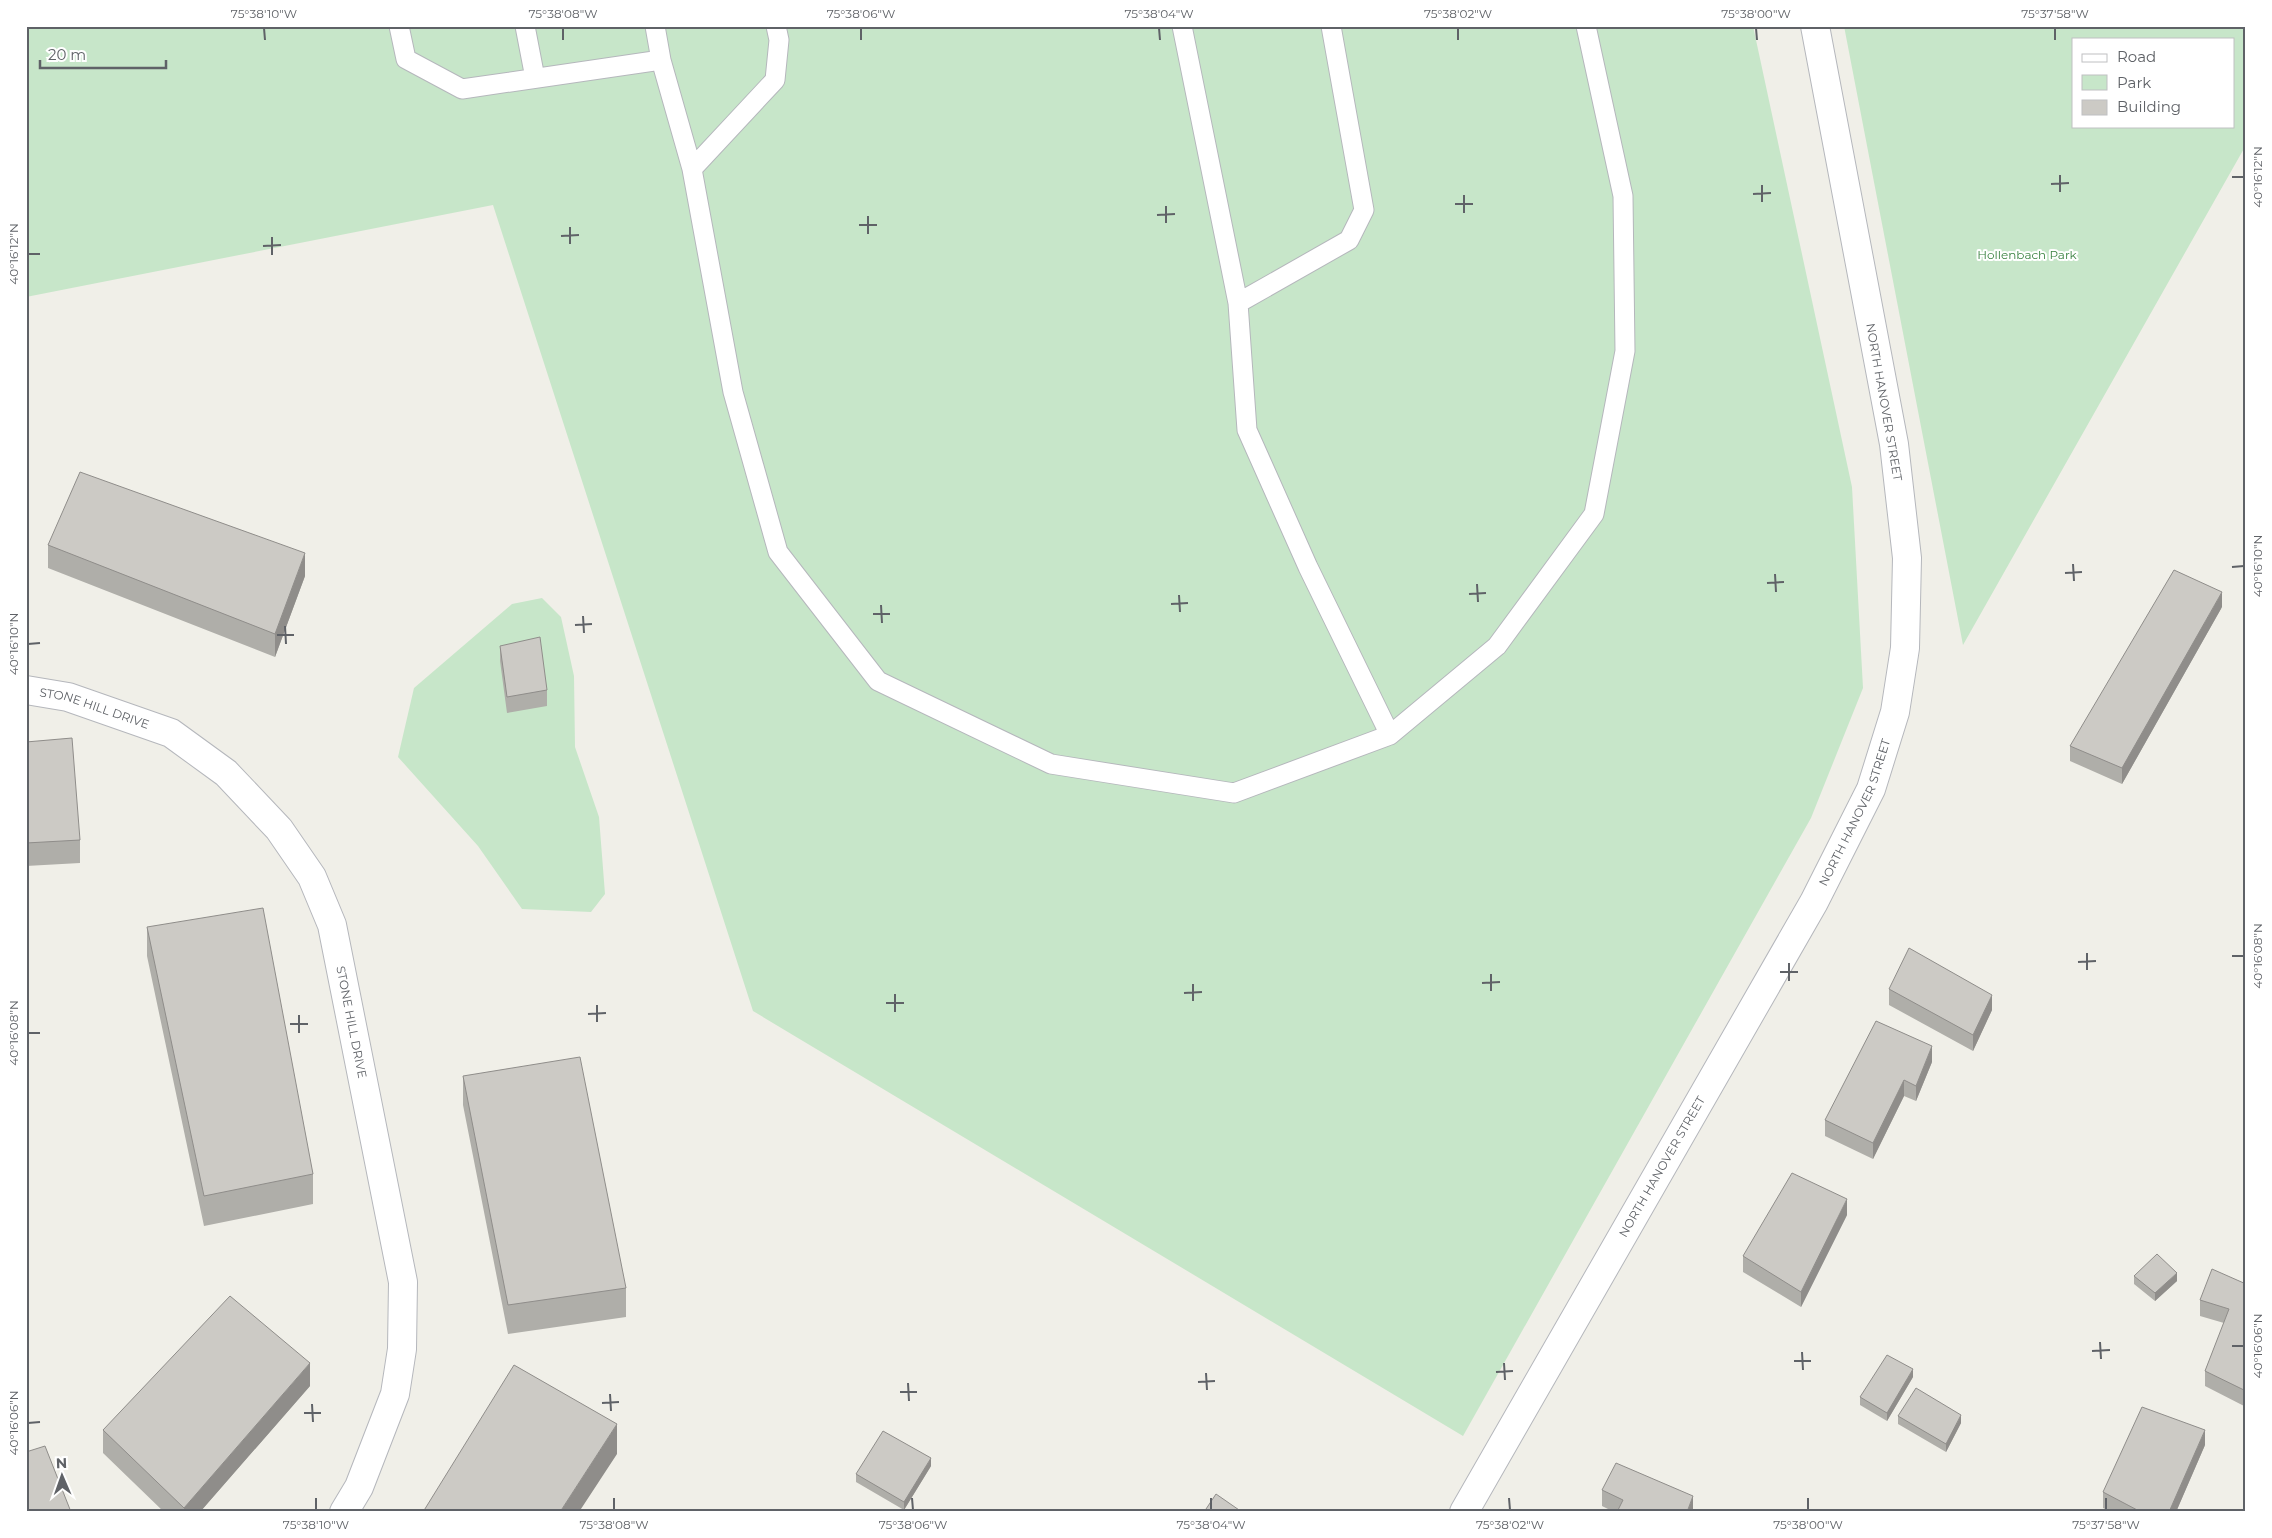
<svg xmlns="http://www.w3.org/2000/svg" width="2272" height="1538" viewBox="0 0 2272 1538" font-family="Montserrat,sans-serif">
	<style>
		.green { fill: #c7e6c9; fill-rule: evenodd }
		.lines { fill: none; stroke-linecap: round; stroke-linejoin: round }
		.service-casing { stroke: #b5b7bc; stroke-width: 21 }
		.minor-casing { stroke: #b5b7bc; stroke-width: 30 }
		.tertiary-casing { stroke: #b5b7bc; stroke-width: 30 }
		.service { stroke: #fff; stroke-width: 19 }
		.minor { stroke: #fff; stroke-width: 28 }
		.tertiary { stroke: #fff; stroke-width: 28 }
		.wall { fill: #afaea9 }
		.shaded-wall { fill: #8f8d8a }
		.building { fill: #cccac5; stroke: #8f8d8a }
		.ticks { fill: none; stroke: #5f6267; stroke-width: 2 }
		.labels { text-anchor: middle; stroke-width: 4; stroke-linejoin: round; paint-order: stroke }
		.park-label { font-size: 12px; fill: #3b8342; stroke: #fff }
		.street-label { font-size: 12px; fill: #5f6267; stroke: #fff }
		.neatline { fill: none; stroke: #5f6267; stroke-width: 2 }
		.ticks-label { font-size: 12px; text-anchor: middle; fill: #5f6267 }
	</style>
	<rect width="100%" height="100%" fill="#f0efe8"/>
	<path class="green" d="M 26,26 L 1753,26 L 1852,487 L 1863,688 L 1811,818 L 1463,1436 L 753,1011 L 493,205 L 26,297 Z
		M 1844,26 L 2246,26 L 2246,145 L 1963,645 ZM 2073,39 L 2233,39 L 2233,126 L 2073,126 Z
		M 542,598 L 561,617 L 574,676 L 575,747 L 599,817 L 605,894 L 591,912 L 522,909 L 478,846 L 398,757 L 414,688 L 512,604 Z"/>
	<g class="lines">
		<defs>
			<path id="service" d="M 399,26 L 406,59 L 462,89 L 661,60 L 692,169 L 733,392 L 778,552 L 878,681 L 1051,764 L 1234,793 L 1390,735 L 1497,646 L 1594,514 L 1625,351 L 1623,196 L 1586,26
				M 525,26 L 535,78
				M 655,26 L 661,60
				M 1182,26 L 1238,303 L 1247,430 L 1308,567 L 1390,735
				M 692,169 L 775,80 L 779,40 L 776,26
				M 1238,303 L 1349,240 L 1364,210 L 1331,26"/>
			<g id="minor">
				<path id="s1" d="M 26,690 L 68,697 L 171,733 L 226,773 L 279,829 L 312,877 L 332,925 L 403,1282 L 402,1349 L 395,1394 L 359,1487 L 344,1512"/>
			</g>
			<g id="tertiary">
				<path id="s2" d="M 1464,1512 L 1814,902 L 1871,789 L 1895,712 L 1905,648 L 1907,558 L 1894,444 L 1815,26"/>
			</g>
		</defs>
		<use href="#service" class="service-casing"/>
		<use href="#minor" class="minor-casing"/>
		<use href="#tertiary" class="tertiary-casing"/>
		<use href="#service" class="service"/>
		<use href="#minor" class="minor"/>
		<use href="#tertiary" class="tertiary"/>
	</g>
	<path class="wall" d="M 48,545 L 305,576 L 275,657 L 48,568 Z
		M 2222,607 L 2122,784 L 2070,761 L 2070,746 Z
		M 500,646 L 547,690 L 547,706 L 507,713 L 500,661 Z
		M 26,742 L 80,840 L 80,863 L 26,866 Z
		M 147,927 L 313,1174 L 313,1204 L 204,1226 L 147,956 Z
		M 1889,989 L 1992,1010 L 1973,1051 L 1889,1005 Z
		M 1932,1062 L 1916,1101 L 1904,1096 L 1873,1159 L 1825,1136 L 1825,1120 Z
		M 463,1076 L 626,1288 L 626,1317 L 508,1334 L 463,1105 Z
		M 1847,1215 L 1801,1307 L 1743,1272 L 1743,1256 Z
		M 2134,1276 L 2177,1281 L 2155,1301 L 2134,1284 Z
		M 2246,1284 L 2246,1407 L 2205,1386 L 2205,1371 L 2224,1323 L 2200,1316 L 2200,1300 Z
		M 1913,1377 L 1887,1421 L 1860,1405 L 1860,1397 Z
		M 310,1386 L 200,1512 L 164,1512 L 103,1453 L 103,1430 Z
		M 1898,1416 L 1961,1423 L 1946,1452 L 1898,1424 Z
		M 2205,1445 L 2176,1512 L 2111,1512 L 2103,1508 L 2103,1492 Z
		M 931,1466 L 904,1510 L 856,1482 L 856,1474 Z
		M 1602,1490 L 1693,1512 L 1614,1512 L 1602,1506 Z"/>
	<path class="shaded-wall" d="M 305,553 L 305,576 L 275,657 L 275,634 Z
		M 2222,592 L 2222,607 L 2122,784 L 2122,768 Z
		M 1992,995 L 1992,1010 L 1973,1051 L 1973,1035 Z
		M 1932,1046 L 1932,1062 L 1916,1101 L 1916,1086 Z
		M 1904,1080 L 1904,1096 L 1873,1159 L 1873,1143 Z
		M 1847,1199 L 1847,1215 L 1801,1307 L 1801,1292 Z
		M 2177,1273 L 2177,1281 L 2155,1301 L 2155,1293 Z
		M 310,1363 L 310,1386 L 200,1512 L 184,1512 L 184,1508 Z
		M 1913,1369 L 1913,1377 L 1887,1421 L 1887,1413 Z
		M 1961,1415 L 1961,1423 L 1946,1452 L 1946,1444 Z
		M 617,1424 L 617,1454 L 579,1512 L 560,1512 Z
		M 2205,1430 L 2205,1445 L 2176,1512 L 2169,1512 Z
		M 931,1458 L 931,1466 L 904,1510 L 904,1502 Z
		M 1693,1496 L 1693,1512 L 1687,1512 Z"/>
	<path class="building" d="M 80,472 L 305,553 L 275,634 L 48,545 Z
		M 2174,570 L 2222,592 L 2122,768 L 2070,746 Z
		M 540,637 L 547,690 L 507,697 L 500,646 Z
		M 72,738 L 80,840 L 26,843 L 26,742 Z
		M 263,908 L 313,1174 L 204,1196 L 147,927 Z
		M 1909,948 L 1992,995 L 1973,1035 L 1889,989 Z
		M 1876,1021 L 1932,1046 L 1916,1086 L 1904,1080 L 1873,1143 L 1825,1120 Z
		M 580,1057 L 626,1288 L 508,1305 L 463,1076 Z
		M 1792,1173 L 1847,1199 L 1801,1292 L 1743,1256 Z
		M 2157,1254 L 2177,1273 L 2155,1293 L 2134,1276 Z
		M 2212,1269 L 2246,1284 L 2246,1391 L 2205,1371 L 2229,1309 L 2200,1300 Z
		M 230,1296 L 310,1363 L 184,1508 L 103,1430 Z
		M 1887,1355 L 1913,1369 L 1887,1413 L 1860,1397 Z
		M 514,1365 L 617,1424 L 560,1512 L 423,1512 Z
		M 1916,1388 L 1961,1415 L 1946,1444 L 1898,1416 Z
		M 2142,1407 L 2205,1430 L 2169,1512 L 2141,1512 L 2103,1492 Z
		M 883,1431 L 931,1458 L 904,1502 L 856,1474 Z
		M 45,1446 L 71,1512 L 26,1512 L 26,1452 Z
		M 1616,1463 L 1693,1496 L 1687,1512 L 1617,1512 L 1623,1500 L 1602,1490 Z
		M 1216,1494 L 1242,1512 L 1204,1512 Z"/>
	<path class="ticks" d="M 264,28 L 265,40M 563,28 L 563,40M 861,28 L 861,40M 1159,28 L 1160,40M 1458,28 L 1458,40M 1756,28 L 1757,40M 2055,28 L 2055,40M 2060,175 L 2060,192M 2232,177 L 2244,177M 2051,184 L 2069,183M 1762,185 L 1762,202M 1753,194 L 1771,193M 1464,195 L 1464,213M 1455,204 L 1473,204M 1166,206 L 1166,223M 1157,215 L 1175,214M 868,216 L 868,234M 859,225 L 877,225M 570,227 L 570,244M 561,236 L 579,235M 272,237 L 272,255M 263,246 L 281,245M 28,254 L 40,254M 2073,564 L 2074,581M 2232,567 L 2244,566M 2065,573 L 2082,572M 1775,574 L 1776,592M 1767,583 L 1784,582M 1477,584 L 1478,602M 1469,594 L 1486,593M 1179,595 L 1180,612M 1171,604 L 1188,603M 881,605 L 882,623M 873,614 L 890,614M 583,616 L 584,633M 575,625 L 592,624M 285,626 L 286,644M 277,635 L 294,635M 28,644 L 40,643M 2087,953 L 2087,970M 2232,956 L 2244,956M 2078,962 L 2096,961M 1789,963 L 1789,981M 1780,972 L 1798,972M 1491,974 L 1491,991M 1482,983 L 1500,982M 1193,984 L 1193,1001M 1184,993 L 1202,992M 895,994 L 895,1012M 886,1003 L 904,1003M 597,1005 L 597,1022M 588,1014 L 606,1013M 299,1015 L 299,1033M 290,1024 L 308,1024M 28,1033 L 40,1033M 2100,1342 L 2101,1359M 2232,1346 L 2244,1346M 2092,1351 L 2110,1350M 1802,1352 L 1803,1370M 1794,1361 L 1811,1361M 1504,1363 L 1505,1380M 1496,1372 L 1513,1371M 1206,1373 L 1207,1390M 1198,1382 L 1215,1381M 908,1383 L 909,1401M 900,1392 L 917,1392M 610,1394 L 611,1411M 602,1403 L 619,1402M 312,1404 L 313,1422M 304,1413 L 321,1413M 28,1423 L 40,1422M 316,1498 L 316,1510M 614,1498 L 614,1510M 912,1498 L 913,1510M 1211,1498 L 1211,1510M 1509,1498 L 1510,1510M 1808,1498 L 1808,1510M 2106,1498 L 2106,1510"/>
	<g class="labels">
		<g class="park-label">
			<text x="2027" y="259">Hollenbach Park</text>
		</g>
		<g class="street-label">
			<text transform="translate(1884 402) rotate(80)" y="4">NORTH HANOVER STREET</text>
			<text dy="4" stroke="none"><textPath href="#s1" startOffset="71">STONE HILL DRIVE</textPath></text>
			<text dy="4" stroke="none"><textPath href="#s2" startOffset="802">NORTH HANOVER STREET</textPath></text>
			<text dy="4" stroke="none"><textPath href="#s1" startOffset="506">STONE HILL DRIVE</textPath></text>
			<text dy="4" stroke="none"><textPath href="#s2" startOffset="398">NORTH HANOVER STREET</textPath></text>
		</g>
	</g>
	<rect width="2272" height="1538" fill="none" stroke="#ffffff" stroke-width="55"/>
	<rect x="2072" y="38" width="162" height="90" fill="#ffffff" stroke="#bfc0c2"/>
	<rect x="2082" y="54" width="25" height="8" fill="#ffffff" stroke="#bfc0c2"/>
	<text x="2117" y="62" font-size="15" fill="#5f6267">Road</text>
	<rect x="2082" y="75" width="25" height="15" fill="#c7e6c9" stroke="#bfc0c2"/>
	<text x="2117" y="88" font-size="15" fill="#5f6267">Park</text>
	<rect x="2082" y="100" width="25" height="15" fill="#cccac5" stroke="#bfc0c2"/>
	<text x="2117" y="112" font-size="15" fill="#5f6267">Building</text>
	<g transform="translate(62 1476) rotate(358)" stroke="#ffffff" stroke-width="4" paint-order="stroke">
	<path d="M0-4L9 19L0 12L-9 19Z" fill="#5f6267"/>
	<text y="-8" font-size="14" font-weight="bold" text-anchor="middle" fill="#5f6267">N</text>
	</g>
	<path d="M40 60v8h126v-8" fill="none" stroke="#5f6267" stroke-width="2.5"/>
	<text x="48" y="60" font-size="15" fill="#5f6267" stroke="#ffffff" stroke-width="4" paint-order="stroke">20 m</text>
	<rect x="28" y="28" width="2216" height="1482" class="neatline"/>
	<g class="ticks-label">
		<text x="264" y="18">75°38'10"W</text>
		<text x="563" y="18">75°38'08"W</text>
		<text x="861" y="18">75°38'06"W</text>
		<text x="1159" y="18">75°38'04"W</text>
		<text x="1458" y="18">75°38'02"W</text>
		<text x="1756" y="18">75°38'00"W</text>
		<text x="2055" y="18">75°37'58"W</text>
		<text transform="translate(2258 177) rotate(-90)" y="4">40°16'12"N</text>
		<text transform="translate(14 254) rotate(-90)" y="4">40°16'12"N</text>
		<text transform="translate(2258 566) rotate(-90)" y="4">40°16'10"N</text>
		<text transform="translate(14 644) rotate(-90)" y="4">40°16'10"N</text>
		<text transform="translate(2258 956) rotate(-90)" y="4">40°16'08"N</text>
		<text transform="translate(14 1033) rotate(-90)" y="4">40°16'08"N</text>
		<text transform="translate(2258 1346) rotate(-90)" y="4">40°16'06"N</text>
		<text transform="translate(14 1423) rotate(-90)" y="4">40°16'06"N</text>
		<text x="316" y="1529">75°38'10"W</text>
		<text x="614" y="1529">75°38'08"W</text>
		<text x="913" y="1529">75°38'06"W</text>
		<text x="1211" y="1529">75°38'04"W</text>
		<text x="1510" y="1529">75°38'02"W</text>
		<text x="1808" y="1529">75°38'00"W</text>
		<text x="2106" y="1529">75°37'58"W</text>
	</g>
</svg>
